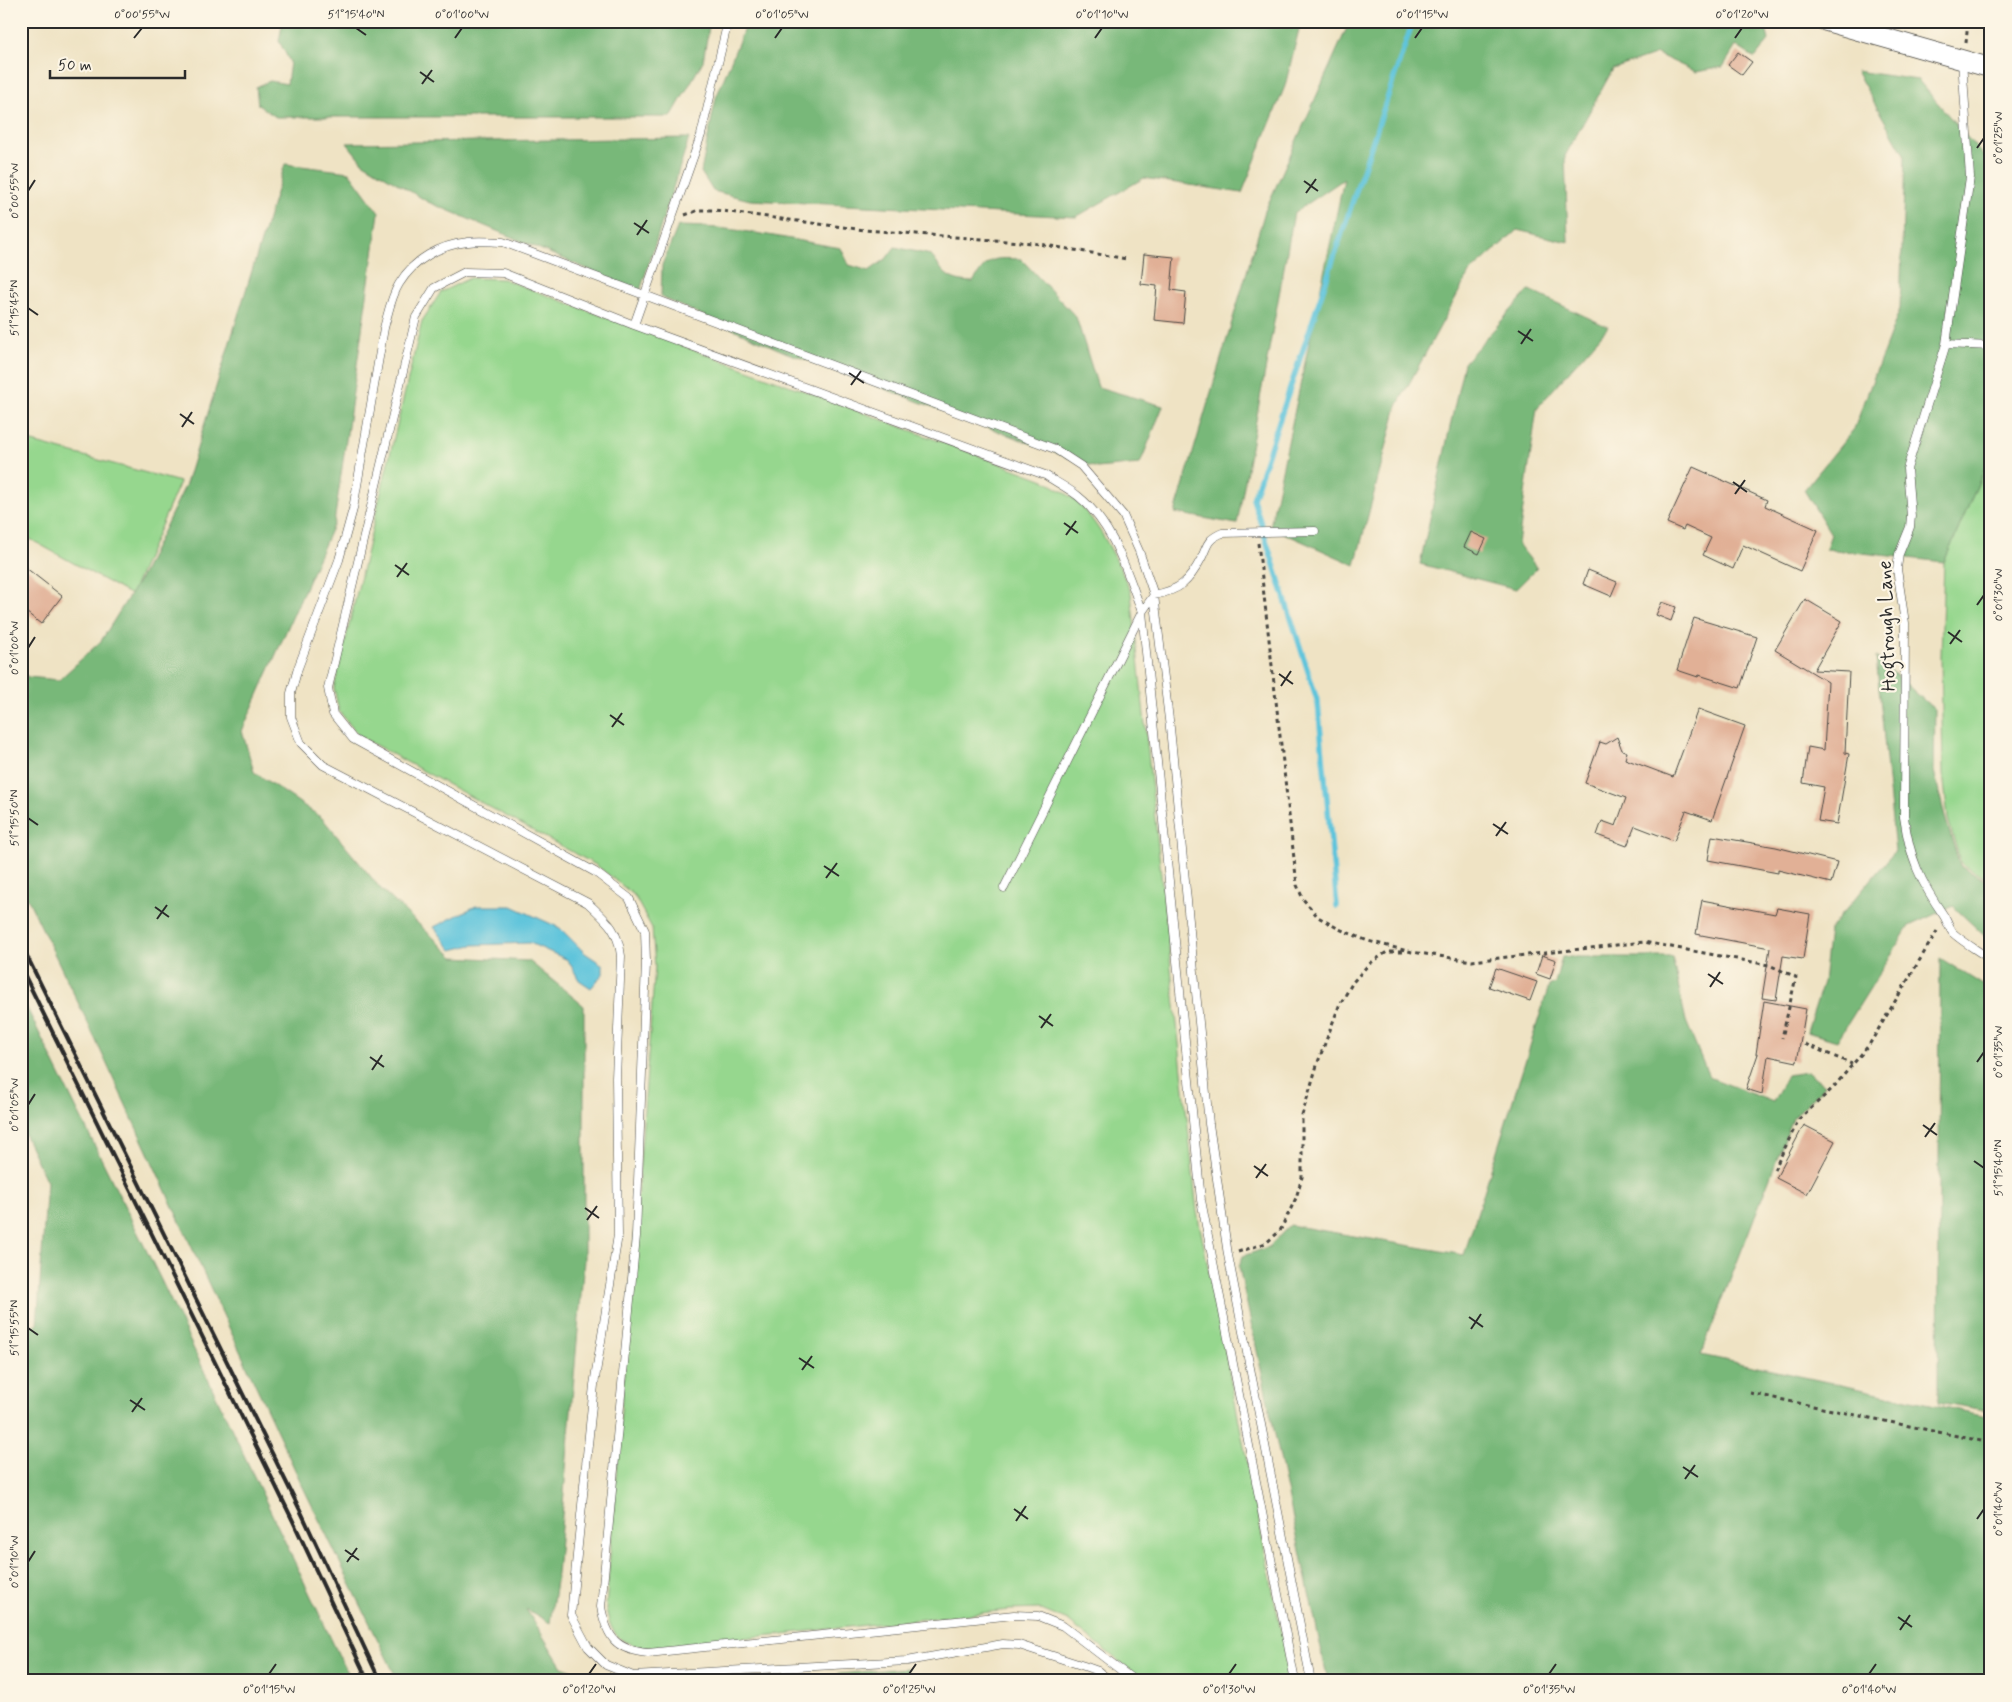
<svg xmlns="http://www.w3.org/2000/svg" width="2012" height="1702" viewBox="0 0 2012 1702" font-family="Mynerve,sans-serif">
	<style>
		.green { fill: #96d78e; stroke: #60815c }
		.forest { fill: #78b879; stroke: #527252 }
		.water { fill: #5ec4db; stroke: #447883 }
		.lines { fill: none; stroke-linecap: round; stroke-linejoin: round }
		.stream { stroke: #5ec4db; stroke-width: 5.5 }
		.building { fill: #e1b096 }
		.service-casing { stroke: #484742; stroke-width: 9 }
		.tertiary-casing { stroke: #484742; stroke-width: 21 }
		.path { stroke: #484742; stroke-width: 3; stroke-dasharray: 4 4; stroke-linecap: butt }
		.service { stroke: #fff; stroke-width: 8 }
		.tertiary { stroke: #fff; stroke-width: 19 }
		.rail { stroke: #2b2b2b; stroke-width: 4 }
		.ticks { fill: none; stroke: #2b2b2b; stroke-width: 2 }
		.labels { text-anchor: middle; stroke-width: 4.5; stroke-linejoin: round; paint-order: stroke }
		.street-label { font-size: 20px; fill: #2b2b2b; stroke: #fcf5e5 }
		.neatline { fill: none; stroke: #2b2b2b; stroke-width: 2 }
		.ticks-label { font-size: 12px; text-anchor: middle; fill: #2b2b2b }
	</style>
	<rect width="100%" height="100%" fill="#fcf5e5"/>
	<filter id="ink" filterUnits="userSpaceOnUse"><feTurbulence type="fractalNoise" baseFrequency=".02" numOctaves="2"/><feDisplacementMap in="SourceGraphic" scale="10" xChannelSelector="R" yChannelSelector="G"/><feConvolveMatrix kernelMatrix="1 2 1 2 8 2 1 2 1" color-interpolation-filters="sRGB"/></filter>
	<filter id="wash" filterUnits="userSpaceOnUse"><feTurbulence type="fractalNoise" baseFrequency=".0096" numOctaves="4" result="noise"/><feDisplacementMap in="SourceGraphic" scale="20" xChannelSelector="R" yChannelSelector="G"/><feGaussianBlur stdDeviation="1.12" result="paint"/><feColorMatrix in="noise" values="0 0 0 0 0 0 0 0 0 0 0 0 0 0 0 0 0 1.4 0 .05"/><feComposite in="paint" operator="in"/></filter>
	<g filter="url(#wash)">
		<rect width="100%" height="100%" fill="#efe3c4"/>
		<path class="green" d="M 470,278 L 503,279 L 1044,480 C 1054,487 1068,493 1077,502 C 1102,527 1117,560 1131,593 L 1197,1212 L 1291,1681 L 1144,1681 L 1068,1621 L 1039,1609 L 1009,1610 L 649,1648 C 620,1644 611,1636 606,1608 L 655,966 L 652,928 L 634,895 L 596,865 L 359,736 L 339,711 L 334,688 L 422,321 L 441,292 Z
			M 21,439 L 180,482 L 131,595 L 21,534 Z
			M 1991,454 L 1991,882 L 1961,864 L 1948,819 L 1943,773 L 1941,656 L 1944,562 Z"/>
		<path class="forest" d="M 283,21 L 710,21 L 703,61 L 671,117 L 276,117 L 258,105 L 256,87 L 270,81 L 287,84 L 290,62 L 279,41 Z
			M 747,21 L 1301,21 L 1285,86 L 1242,193 L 1144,178 L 1076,217 L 750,200 L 713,191 L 701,172 L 716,98 Z
			M 1350,21 L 1764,21 L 1769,40 L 1755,58 L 1736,46 L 1723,67 L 1696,72 L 1657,54 L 1613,69 L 1565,156 L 1568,242 L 1517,230 L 1469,273 L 1397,406 L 1355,565 L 1270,527 L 1344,179 L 1294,213 L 1237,524 L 1175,513 L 1265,211 Z
			M 1856,71 L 1918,80 L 1991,165 L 1991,454 L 1944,562 L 1826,549 L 1831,534 L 1804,490 L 1854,429 L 1900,309 L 1905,156 Z
			M 689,138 L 640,291 L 428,202 L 362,162 L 347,143 Z
			M 285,164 L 349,172 L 379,213 L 334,523 L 242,731 L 254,772 L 322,818 L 381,889 L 454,957 L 529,961 L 584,1006 L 584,1260 L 557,1574 L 550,1623 L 526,1609 L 562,1667 L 601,1681 L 398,1681 L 302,1485 L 85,1017 L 21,885 L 21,672 L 28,677 L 59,680 L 101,641 L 141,577 L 186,484 Z
			M 678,226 C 733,226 787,239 841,248 L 849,265 L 869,271 L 886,259 L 895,247 L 931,255 C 945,275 948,281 973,282 C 990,256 992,258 1021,259 L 1076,317 L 1098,387 L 1163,406 L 1140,464 L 1097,468 L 785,352 L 661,297 L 662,265 Z
			M 1529,290 L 1608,327 L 1537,408 L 1518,544 L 1537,568 L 1516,589 L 1420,564 L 1464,363 Z
			M 1876,657 L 1935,710 L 1934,771 L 1945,817 L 1960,866 L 1991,884 L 1991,942 L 1953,906 L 1909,926 L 1837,1041 L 1807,1032 L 1823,982 L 1829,930 L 1895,851 Z
			M 1562,957 L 1672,957 L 1686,1021 L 1709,1077 L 1773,1102 L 1787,1075 L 1808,1072 L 1825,1085 L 1793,1118 L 1701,1355 L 1991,1417 L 1991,1681 L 1328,1681 L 1239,1267 L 1243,1256 L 1269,1247 L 1290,1225 L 1464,1255 L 1549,986 L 1555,983 Z
			M 1940,958 L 1991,990 L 1991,1411 L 1938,1402 Z
			M 21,996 L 162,1282 L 351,1681 L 21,1681 L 21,1322 L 37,1326 L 47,1182 L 21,1127 Z
			M 908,1668 L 904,1681 L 762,1681 Z"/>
		<path class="water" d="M 476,906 L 512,906 L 560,928 L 585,953 L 603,965 L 603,974 L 591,988 L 579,980 L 568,960 L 530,943 L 472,945 L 452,950 L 434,927 Z"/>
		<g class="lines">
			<path class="stream" d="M 1337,906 L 1318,703 L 1253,499 L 1413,21"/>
		</g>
		<g id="blocks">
			<path class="building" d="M 1738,52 L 1752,62 L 1742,75 L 1728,65 Z
				M 1144,254 L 1174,257 L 1171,290 L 1186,292 L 1183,323 L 1154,320 L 1157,286 L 1141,284 Z
				M 1693,467 L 1767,500 L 1765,506 L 1818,530 L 1800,571 L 1743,545 L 1733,569 L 1703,555 L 1711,538 L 1685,526 L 1683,530 L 1667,523 Z
				M 1471,532 L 1486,539 L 1479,554 L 1464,547 Z
				M 21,564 L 62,596 L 41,624 L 21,608 Z
				M 1588,570 L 1617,582 L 1611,596 L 1583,584 Z
				M 1805,599 L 1842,621 L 1814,670 L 1849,672 L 1845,753 L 1849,754 L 1837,824 L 1818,821 L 1824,787 L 1803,783 L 1808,747 L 1824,750 L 1828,682 L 1775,650 Z
				M 1662,602 L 1676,607 L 1671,621 L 1656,615 Z
				M 1694,618 L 1757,637 L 1740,688 L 1699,675 L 1698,677 L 1677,670 Z
				M 1698,709 L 1745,726 L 1712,820 L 1686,811 L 1674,841 L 1635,826 L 1627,846 L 1597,835 L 1602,821 L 1616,826 L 1626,798 L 1585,783 L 1600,742 L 1606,744 L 1617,737 L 1622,750 L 1627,752 L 1625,759 L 1673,777 Z
				M 1712,836 L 1776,847 L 1837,862 L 1831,883 L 1778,870 L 1778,873 L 1708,860 Z
				M 1702,900 L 1775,914 L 1777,908 L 1810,914 L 1803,959 L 1783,956 L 1776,1000 L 1762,998 L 1770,948 L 1696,934 Z
				M 1542,955 L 1556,960 L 1550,979 L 1536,974 Z
				M 1496,968 L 1537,982 L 1530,1001 L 1489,987 Z
				M 1764,1001 L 1806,1009 L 1797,1062 L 1768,1056 L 1762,1094 L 1746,1089 L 1758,1054 L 1756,1054 Z
				M 1804,1125 L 1835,1141 L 1807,1194 L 1776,1178 Z"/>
		</g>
	</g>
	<g filter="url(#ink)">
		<use href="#blocks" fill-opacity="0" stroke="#484742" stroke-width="1"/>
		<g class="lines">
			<defs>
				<path id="service" d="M 1962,61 L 1970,177 L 1946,344 L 1907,469 L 1911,516 L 1910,527 L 1899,554 L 1897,569 L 1905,623 L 1904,817 C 1910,859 1920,881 1944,916 C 1947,921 1949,928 1953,933 C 1964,943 1979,951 1991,960
					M 634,325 L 701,135 L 728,21
					M 1946,344 L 1991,346
					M 1004,888 L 1142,612 L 1154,595 C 1180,590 1189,582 1201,559 C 1208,545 1206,540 1222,533 L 1315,531
					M 1110,1681 L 1098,1671 L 1084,1666 L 1019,1645 L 1003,1644 L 907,1661 L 633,1676 L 606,1665 L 588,1647 L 571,1615 L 594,1385 L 618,1235 L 616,1078 L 621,956 C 618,929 607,921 588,903 L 323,765 L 301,743 L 291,717 L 291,693 L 298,668 L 339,560 L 353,509 L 384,328 C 388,314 391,297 399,284 C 414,259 440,245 468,242 C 479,240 492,242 503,242 L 1055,449 L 1081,466 L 1123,515 L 1139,551 L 1154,595 L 1170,728 L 1209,1124 L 1228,1255 L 1311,1681
					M 1135,1681 L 1063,1626 L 1038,1616 L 1014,1615 L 648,1653 C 616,1650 607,1638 601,1607 L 636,1236 L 646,962 L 645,931 L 629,898 L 595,872 L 353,739 L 333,714 L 328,688 L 416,317 L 434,288 L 465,272 L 503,273 L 634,325 L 1045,475 C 1056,482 1068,488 1078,496 C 1114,525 1126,570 1142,612 L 1201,1200 L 1295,1681"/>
				<path id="tertiary" d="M 1825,21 L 1991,68"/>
			</defs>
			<use href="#service" class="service-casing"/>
			<use href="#tertiary" class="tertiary-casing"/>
			<path class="path" d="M 1966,43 L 1968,21
				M 685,215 L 699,210 L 714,210 L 865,230 L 1033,243 L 1127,259
				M 1258,543 L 1297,885 L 1303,899 L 1318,917 L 1339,929 L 1368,941 L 1412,952 L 1472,961 L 1644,942 L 1769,965 L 1796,977 L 1782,1038
				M 1805,1044 L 1852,1064
				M 1774,1170 L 1799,1119 L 1832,1089 L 1869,1045 L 1937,931
				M 1238,1252 L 1266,1243 L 1280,1231 L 1296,1198 L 1302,1177 L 1302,1115 L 1318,1062 L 1339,1006 L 1353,982 L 1369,964 L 1387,952 L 1406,952
				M 1750,1393 L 1991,1443"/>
			<use href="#service" class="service"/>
			<use href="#tertiary" class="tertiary"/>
			<path class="rail" d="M 21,944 L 302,1514 L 380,1681
				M 21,968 L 292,1519 L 368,1681"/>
		</g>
	</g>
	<path class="ticks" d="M 356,28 L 366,35M 134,38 L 142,28M 455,38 L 462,28M 775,38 L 782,28M 1095,38 L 1102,28M 1415,38 L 1422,28M 1735,38 L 1742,28M 420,72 L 434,82M 422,84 L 432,70M 1977,148 L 1984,138M 1304,181 L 1318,191M 28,191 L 35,180M 1306,193 L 1316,179M 634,223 L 649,233M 637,235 L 647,220M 28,308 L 38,315M 1518,331 L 1533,341M 1521,344 L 1531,329M 849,373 L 864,383M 851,385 L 861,371M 180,414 L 194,424M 182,427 L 192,412M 1733,482 L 1747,492M 1735,494 L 1745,480M 1064,523 L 1078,533M 1066,535 L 1076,521M 395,565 L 409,575M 397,577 L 407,563M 1977,605 L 1984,595M 1948,632 L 1962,642M 1950,644 L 1960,630M 28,648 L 35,637M 1279,674 L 1293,684M 1281,686 L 1291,671M 610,715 L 624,725M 612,727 L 622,713M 28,818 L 38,825M 1493,824 L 1508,834M 1496,836 L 1506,822M 824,866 L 839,876M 826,878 L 837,863M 155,907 L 169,917M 157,919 L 167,905M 1708,974 L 1723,984M 1710,987 L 1720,972M 1039,1016 L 1053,1026M 1041,1028 L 1051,1014M 370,1057 L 384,1067M 1977,1062 L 1984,1052M 372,1070 L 382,1055M 28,1105 L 35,1094M 1923,1125 L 1937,1135M 1925,1137 L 1935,1123M 1974,1161 L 1984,1168M 1254,1166 L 1268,1176M 1256,1178 L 1266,1164M 585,1208 L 599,1218M 587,1220 L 597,1206M 1469,1317 L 1483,1327M 28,1328 L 38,1335M 1471,1329 L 1481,1314M 799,1358 L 814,1368M 802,1370 L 812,1356M 130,1400 L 145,1410M 132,1412 L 142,1398M 1683,1467 L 1698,1477M 1685,1479 L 1695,1465M 1014,1509 L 1028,1519M 1977,1519 L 1984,1509M 1016,1521 L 1026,1506M 345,1550 L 359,1560M 28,1562 L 35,1551M 347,1562 L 357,1548M 1898,1617 L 1912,1627M 1900,1630 L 1910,1615M 269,1674 L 276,1664M 589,1674 L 596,1664M 909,1674 L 916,1664M 1229,1674 L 1236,1664M 1549,1674 L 1556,1664M 1869,1674 L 1876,1664"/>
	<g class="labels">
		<g class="street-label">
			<text transform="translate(1886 626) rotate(-92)" y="7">Hogtrough Lane</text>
		</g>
	</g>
	<rect width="2012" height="1702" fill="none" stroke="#fcf5e5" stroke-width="55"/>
	<path d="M50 70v8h135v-8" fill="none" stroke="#2b2b2b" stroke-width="2.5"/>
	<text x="58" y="70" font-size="15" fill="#2b2b2b" stroke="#fcf5e5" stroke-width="4" paint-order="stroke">50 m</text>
	<rect x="28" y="28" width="1956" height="1646" class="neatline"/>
	<g class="ticks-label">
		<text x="142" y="18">0°00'55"W</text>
		<text x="356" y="18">51°15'40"N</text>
		<text x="462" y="18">0°01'00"W</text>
		<text x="782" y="18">0°01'05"W</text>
		<text x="1102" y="18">0°01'10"W</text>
		<text x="1422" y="18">0°01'15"W</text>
		<text x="1742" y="18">0°01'20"W</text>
		<text transform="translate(1998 138) rotate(-90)" y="4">0°01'25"W</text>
		<text transform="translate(14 191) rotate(-90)" y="4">0°00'55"W</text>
		<text transform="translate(14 308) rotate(-90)" y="4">51°15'45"N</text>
		<text transform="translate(1998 595) rotate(-90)" y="4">0°01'30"W</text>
		<text transform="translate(14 648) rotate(-90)" y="4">0°01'00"W</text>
		<text transform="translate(14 818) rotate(-90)" y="4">51°15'50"N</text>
		<text transform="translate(1998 1052) rotate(-90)" y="4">0°01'35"W</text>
		<text transform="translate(14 1105) rotate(-90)" y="4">0°01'05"W</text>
		<text transform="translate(1998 1168) rotate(-90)" y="4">51°15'40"N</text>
		<text transform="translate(14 1328) rotate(-90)" y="4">51°15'55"N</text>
		<text transform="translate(1998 1509) rotate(-90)" y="4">0°01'40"W</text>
		<text transform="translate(14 1562) rotate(-90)" y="4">0°01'10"W</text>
		<text x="269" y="1693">0°01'15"W</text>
		<text x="589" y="1693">0°01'20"W</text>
		<text x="909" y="1693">0°01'25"W</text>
		<text x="1229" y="1693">0°01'30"W</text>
		<text x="1549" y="1693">0°01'35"W</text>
		<text x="1869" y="1693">0°01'40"W</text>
	</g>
</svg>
